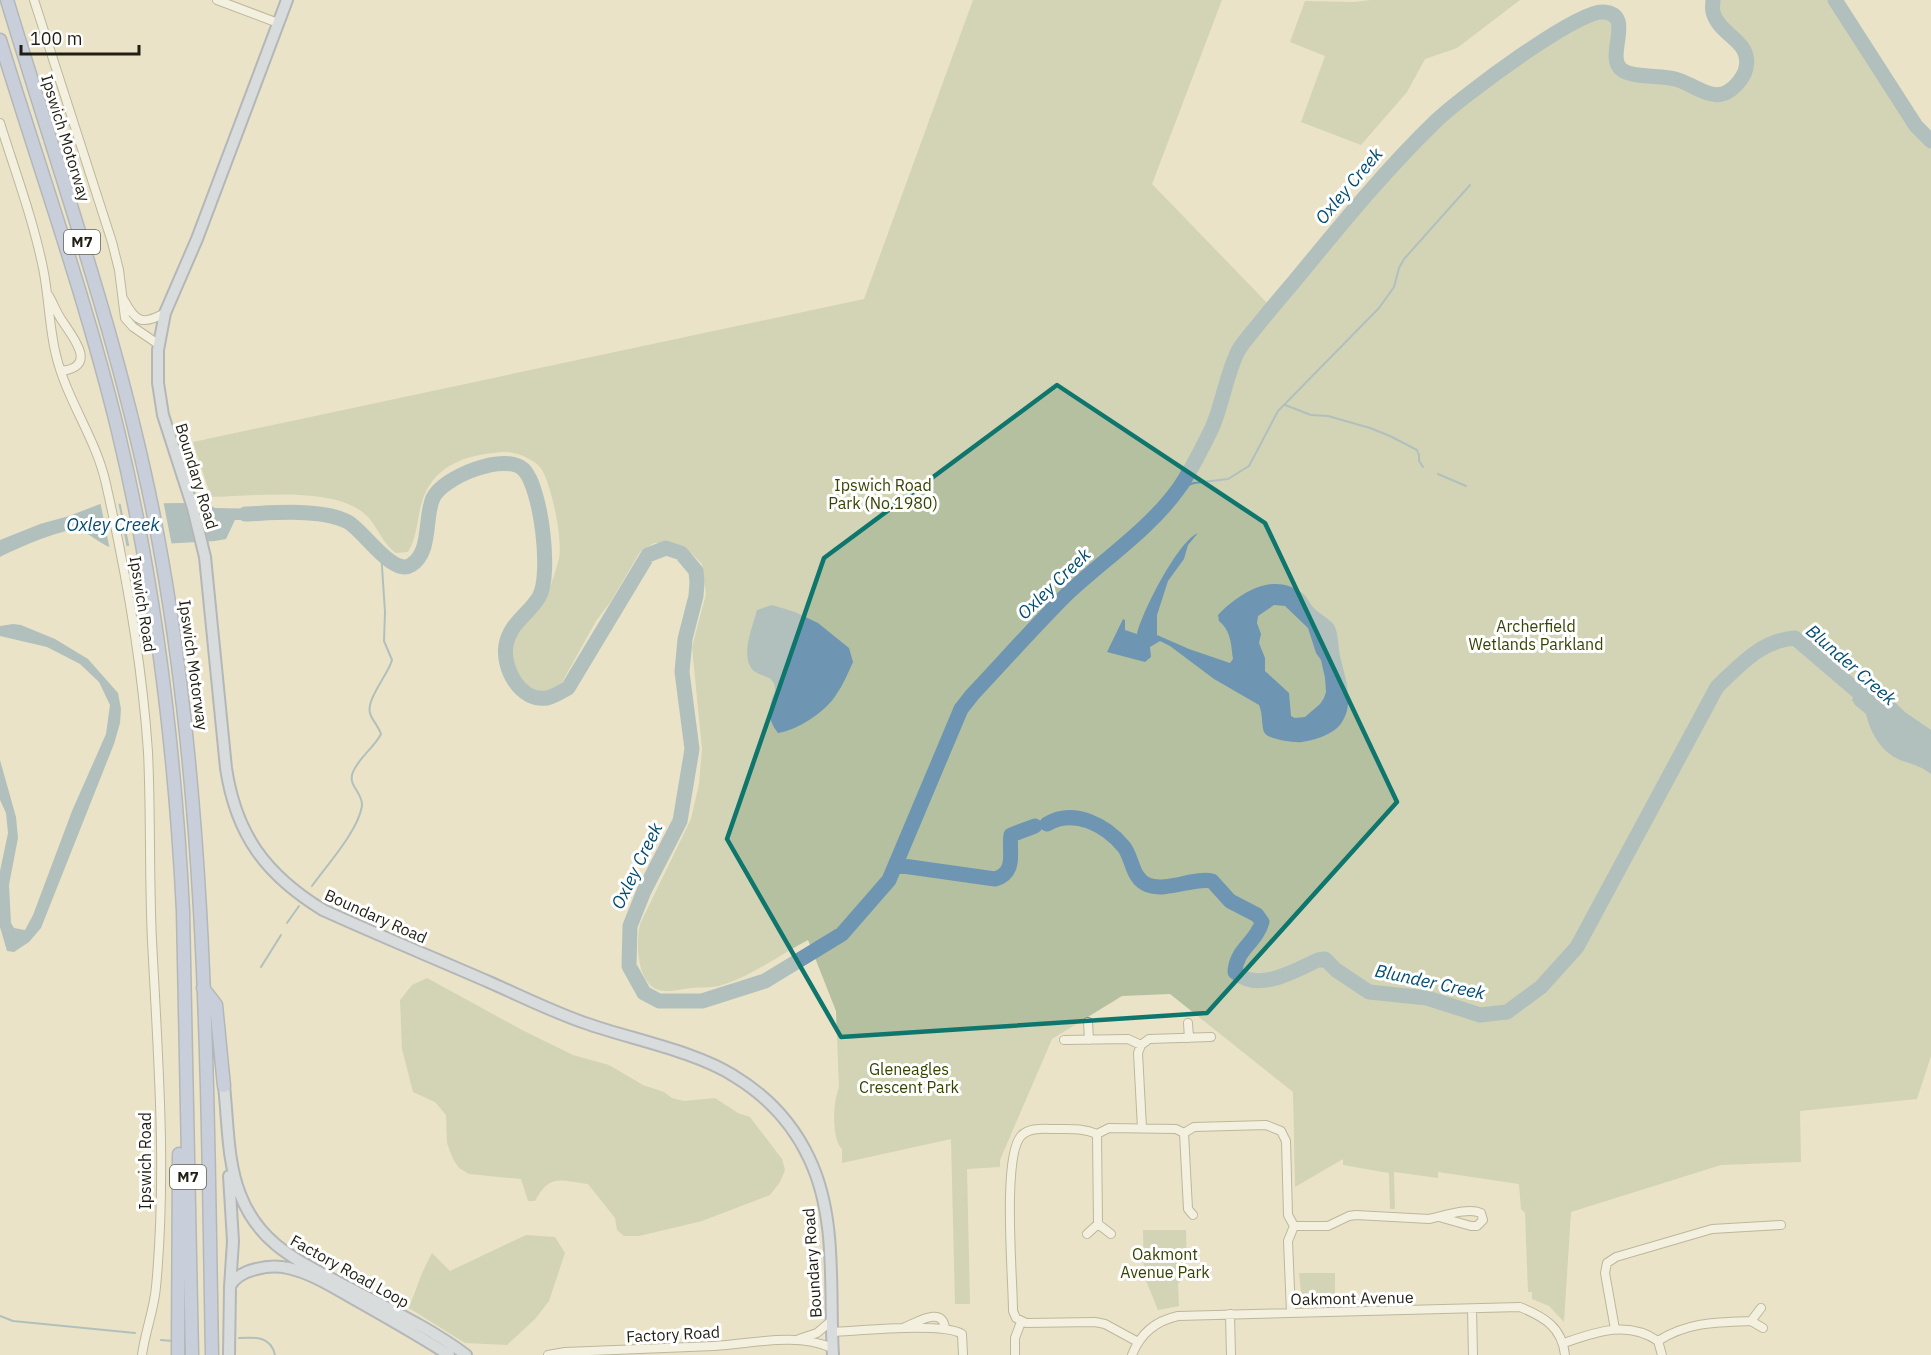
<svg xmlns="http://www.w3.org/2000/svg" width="1931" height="1355" viewBox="0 0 1931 1355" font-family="'IBM Plex Sans',sans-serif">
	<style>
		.green { fill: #b5c0a1 }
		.water { fill: #6e96b2; fill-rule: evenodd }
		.pier { fill: #eae3c7 }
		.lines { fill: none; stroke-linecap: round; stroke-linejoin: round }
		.stream { stroke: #6e96b2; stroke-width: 2 }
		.river { stroke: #6e96b2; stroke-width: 15 }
		.minor-casing { stroke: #878167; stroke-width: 10 }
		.major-casing { stroke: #7481a6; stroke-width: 14 }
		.highway-casing { stroke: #7481a6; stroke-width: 15 }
		.minor { stroke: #fff; stroke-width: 8 }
		.major { stroke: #c6d3f8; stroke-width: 10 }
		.highway { stroke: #a0b6f4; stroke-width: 12 }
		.marked { fill: none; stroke: #0f766e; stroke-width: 4.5; stroke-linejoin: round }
		.labels { text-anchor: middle; stroke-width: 6; stroke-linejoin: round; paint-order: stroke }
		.shield { fill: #fff; stroke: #64625a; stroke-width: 1.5 }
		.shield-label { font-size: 15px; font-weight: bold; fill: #211f14 }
		.street-label { font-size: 16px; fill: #211f14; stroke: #fff }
		.park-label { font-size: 16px; fill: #354500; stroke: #fff }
		.water-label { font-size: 18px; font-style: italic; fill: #004c72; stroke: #fff }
	</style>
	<rect width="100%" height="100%" fill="#eae3c7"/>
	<path class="green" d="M 973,0 L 1222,0 L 1152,184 L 1272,308 C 1310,262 1348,214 1388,169 C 1431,121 1494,71 1550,38 C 1564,30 1581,16 1597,12 C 1635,4 1609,53 1620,67 C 1629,79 1657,74 1671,78 C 1685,81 1711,98 1722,94 C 1732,91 1744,79 1746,69 C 1753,36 1712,37 1713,0 L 1835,0 L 1916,126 L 1931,141 L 1931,1056 L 1917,1099 L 1800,1111 L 1801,1162 L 1721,1165 L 1571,1212 L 1564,1322 L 1549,1306 L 1532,1299 L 1532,1292 L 1528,1292 L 1525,1213 L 1521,1209 L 1519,1184 L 1438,1172 L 1438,1178 L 1394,1172 L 1395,1209 L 1390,1209 L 1389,1173 L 1343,1165 L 1343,1159 L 1295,1187 L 1293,1092 L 1170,994 L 1122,996 L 1052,1039 L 1000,1160 L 1000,1167 L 967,1169 L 970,1304 L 955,1304 L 951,1139 L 842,1163 L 842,1149 C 831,1138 833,1101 839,1088 L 836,1011 L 808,940 C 779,955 751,977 719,986 C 710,988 700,987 691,988 C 682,989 668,993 659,990 C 636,983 636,942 640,924 L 691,819 L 699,784 L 702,749 L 692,647 L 706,594 L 702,564 L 691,553 L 675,543 L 654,543 L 640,552 L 611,601 L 596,621 L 560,686 C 535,705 511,676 512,650 C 512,625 538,615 547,594 C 552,583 556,570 559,559 C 563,540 552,487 542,470 C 535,459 515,451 502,452 C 465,455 432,465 421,505 C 417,521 417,537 408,552 L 396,553 C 381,543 377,522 361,511 C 328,487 251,496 211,497 L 193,442 L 864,299 Z
		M 1371,0 L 1520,0 L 1457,48 L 1425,59 L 1407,92 L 1361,145 L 1301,122 L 1325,56 L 1290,42 L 1305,1 L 1354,2 Z
		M 427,978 L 522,1030 L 573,1055 L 609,1065 L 643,1085 L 664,1092 L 672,1098 L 684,1101 L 715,1098 L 738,1113 L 750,1117 L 782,1159 L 785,1170 L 780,1182 L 770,1195 L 702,1221 L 639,1236 L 624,1236 L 617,1230 L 615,1218 L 588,1184 C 559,1181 551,1173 535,1201 L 528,1201 L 521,1179 L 469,1174 L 459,1168 L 453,1159 L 447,1143 L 446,1115 L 435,1102 L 413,1092 L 402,1049 L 400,1000 L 412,985 Z
		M 1143,1230 L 1186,1230 L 1187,1269 L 1178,1284 L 1179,1306 L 1158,1310 L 1144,1276 Z
		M 526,1235 L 555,1237 L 565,1253 L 549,1301 L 535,1319 L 507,1345 L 465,1343 L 409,1308 L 422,1273 L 432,1253 L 450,1271 Z
		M 1299,1273 L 1335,1273 L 1335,1301 L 1302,1301 Z"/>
	<path class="water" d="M 204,501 L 215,508 L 264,509 L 265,520 L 235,520 L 226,539 L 215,541 L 109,547 C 98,542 90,534 80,530 C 68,526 13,550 0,557 L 0,540 L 40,524 L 69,516 L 100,504 L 184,503 Z
		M 1198,533 L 1188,545 L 1184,559 L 1168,581 L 1157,615 L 1157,635 L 1189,649 L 1230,663 L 1233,659 C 1231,644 1231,631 1219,621 L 1218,615 C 1239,593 1274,571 1302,593 C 1307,596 1309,603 1313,607 C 1319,614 1329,618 1334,625 C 1339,634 1338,650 1341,660 C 1346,680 1354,704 1342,722 C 1335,734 1315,740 1302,742 C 1294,743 1268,740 1264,732 C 1261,723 1263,714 1259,705 L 1214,679 L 1170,646 L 1160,641 L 1150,647 L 1151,657 L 1145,662 L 1107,652 L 1123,619 L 1125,620 L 1125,630 L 1137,634 C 1142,612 1178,541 1198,533 ZM 1274,605 L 1285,606 L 1308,628 L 1316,653 L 1321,660 L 1325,678 L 1326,692 L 1324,698 L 1320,704 L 1305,717 L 1295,718 L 1291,716 L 1289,693 L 1265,671 L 1265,658 L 1259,643 L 1261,634 L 1257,623 L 1258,616 Z
		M 772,605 L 795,612 L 818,623 L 849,648 L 853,662 C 848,673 843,685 836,695 C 825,712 798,730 778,733 C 769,722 768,712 772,698 C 773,695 775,693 775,689 C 775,673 755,678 750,666 C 742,650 753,626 757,610 Z
		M 13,624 L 21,625 L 55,639 L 88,659 L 118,693 L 121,709 L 120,723 L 114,744 L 41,928 L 29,942 L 14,952 L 7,951 L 0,927 L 0,871 L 8,833 L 6,813 L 0,800 L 0,760 L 16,817 L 18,838 L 9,885 L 11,923 L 14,928 L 25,930 L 33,915 L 72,811 L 106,734 L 110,705 L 99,682 L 80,664 L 47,647 L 0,636 L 0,626 Z
		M 1864,682 L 1878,686 L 1905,712 L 1931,730 L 1931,774 C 1921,766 1911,764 1900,760 C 1881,752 1870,732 1866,714 L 1855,705 L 1852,700 L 1857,687 Z"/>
	<path class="pier" d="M 163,500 L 172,546 L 130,549 L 120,501 Z
		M 100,501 L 118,501 L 127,549 L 110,550 Z"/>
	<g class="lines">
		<path class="stream" d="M 1285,405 L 1311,415 L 1328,416 L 1370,428 L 1390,436 L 1417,450 L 1419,455 L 1419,461 L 1423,467
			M 1438,474 L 1466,486
			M 1179,488 L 1194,483 L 1228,479 L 1249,466 L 1278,411 L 1379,308 L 1394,287 L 1399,268 L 1404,259 L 1470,185
			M 312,886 C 327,865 358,831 362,806 C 363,792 347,786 353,772 C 359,757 374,748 381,734 C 378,725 371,719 370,713 C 366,699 389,673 392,660 L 384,641 L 385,612 L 381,552
			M 287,923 L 299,906
			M 261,967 L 281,935
			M 0,1316 L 13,1321 L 135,1333
			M 239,1338 C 255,1337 271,1336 275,1355
			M 161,1340 L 173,1341"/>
		<path class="river" d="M 1835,0 L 1916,126 L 1931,141
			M 245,514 C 273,513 322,508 348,522 C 364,531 393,577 411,565 C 432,552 424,518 433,498 C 443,477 506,451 524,470 C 541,488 552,575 539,597 C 529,614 510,623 506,645 C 502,668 520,702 547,698 C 555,696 561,692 568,688 L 648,555 L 666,548 L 681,553 L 696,571 L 697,582 L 696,596 L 685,639 L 682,672 L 692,749 L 680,821 L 644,891 L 630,926 L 629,966 L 644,993 L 659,1001 L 702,1001 L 765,981 L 842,934 L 889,880 L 961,709 L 972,695 C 1003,662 1034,627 1066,595 C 1103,560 1149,530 1179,488 C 1191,471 1203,446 1212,428 C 1223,403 1226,375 1238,351 C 1242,344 1248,337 1253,331 C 1266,315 1279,299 1293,283 C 1339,227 1385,170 1437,120 C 1460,98 1577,10 1603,12 C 1636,14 1605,55 1621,69 C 1630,78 1661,75 1675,79 C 1689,82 1707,98 1722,94 C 1732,92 1744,78 1746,68 C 1752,40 1719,36 1713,12 C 1712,11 1713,1 1713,0
			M 1047,824 C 1074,808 1106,825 1124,847 C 1133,859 1132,879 1148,885 C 1166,892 1195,877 1212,881 L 1230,901 L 1257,915 L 1262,922 C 1256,943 1236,949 1235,972 C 1258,993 1294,971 1318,960 L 1325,959 L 1336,970 L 1369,992 L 1427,998 L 1480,1015 L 1507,1012 L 1541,987 L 1577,947 L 1717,687 C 1740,665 1762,640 1795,638 L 1870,702
			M 896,865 L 995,879 C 1018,872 1008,850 1011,835 L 1035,826"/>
		<defs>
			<path id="minor" d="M 34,0 L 112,242 L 119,270 L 125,318 L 133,327 L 158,344
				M 217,0 L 278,23
				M 0,123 C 15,171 33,219 43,268 C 49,297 49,327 56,355 C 67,401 96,438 106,484 C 126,572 142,662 148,752 C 151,815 149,878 152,941 C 158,1056 167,1172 156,1287 C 154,1310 145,1332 142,1355
				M 49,296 C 54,305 57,314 63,322 C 75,340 97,367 61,371
				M 124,300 C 136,323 143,325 165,313
				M 1088,1022 L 1089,1040
				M 1188,1023 L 1189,1038
				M 1064,1040 L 1128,1039 L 1141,1045
				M 1142,1128 L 1138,1053 L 1141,1045 L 1149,1039 L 1211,1037
				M 1184,1133 L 1188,1209 L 1193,1215
				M 1097,1134 L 1098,1224
				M 1294,1226 L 1328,1226 L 1349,1216 L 1356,1215 L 1429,1219 C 1444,1216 1468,1207 1481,1213 L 1483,1220 L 1477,1226 L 1471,1226 L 1439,1217
				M 1087,1234 L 1098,1224 L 1111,1234
				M 1472,1309 L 1473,1355
				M 1230,1314 L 1231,1355
				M 1751,1321 L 1763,1328
				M 905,1327 C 918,1322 942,1306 945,1328
				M 1615,1329 L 1605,1273 L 1607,1263 L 1616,1257 L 1712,1229 L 1781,1225
				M 832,1332 C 858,1331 943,1322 962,1334 L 963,1355
				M 799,1339 L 817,1333 L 831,1321
				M 1658,1341 C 1687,1322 1717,1322 1751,1321 L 1761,1308
				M 1138,1342 L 1105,1324 L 1095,1322 L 1026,1323 L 1016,1318 L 1013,1311 C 1013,1279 1002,1157 1021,1136 C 1029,1127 1044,1129 1056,1129 C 1071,1129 1083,1128 1097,1134 L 1109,1128 L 1176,1129 L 1184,1133 L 1194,1127 L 1266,1125 L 1281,1131 L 1286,1141 L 1288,1215 L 1294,1226 L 1288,1241 L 1291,1313
				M 1564,1343 C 1596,1332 1628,1320 1658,1341 L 1662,1355
				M 548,1355 L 565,1352 C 615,1350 664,1348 714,1346 C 753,1344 795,1332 832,1348
				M 1015,1355 L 1015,1338 L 1021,1322
				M 1132,1355 C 1140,1334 1155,1321 1178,1316 L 1520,1307 C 1544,1317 1562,1327 1565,1355"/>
			<path id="major" d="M 287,0 L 197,239 L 165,313 L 158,350 L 158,383 L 163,415 L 193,508 L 205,557 L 226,768 C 236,835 266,875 323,910 C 378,935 434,958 489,982 C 521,996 553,1012 585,1023 C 630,1039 695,1051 734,1076 C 767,1096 793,1124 809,1158 C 838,1218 829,1291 833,1355
				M 224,1086 C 228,1121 227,1161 240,1194 C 260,1247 302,1262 347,1287 C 387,1308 430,1328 466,1355
				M 229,1176 L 233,1241 L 230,1287 L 229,1355
				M 230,1286 C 239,1269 270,1264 288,1268 C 311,1273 333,1287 354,1299 C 386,1317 418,1335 449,1355"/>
			<path id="highway" d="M 7,0 C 63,185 129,369 162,560 C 208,822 207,1090 212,1355
				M 0,40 C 40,170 86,299 118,431 C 156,589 175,749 183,911 L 192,1355
				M 203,988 L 216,1005 L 224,1086
				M 178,1355 L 179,1154"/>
		</defs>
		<use href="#minor" class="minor-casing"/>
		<use href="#major" class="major-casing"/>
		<use href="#highway" class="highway-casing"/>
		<use href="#minor" class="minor"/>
		<use href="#major" class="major"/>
		<use href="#highway" class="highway"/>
	</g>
	<path d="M0 0H1931V1355H0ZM 1057,385 L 1265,523 L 1397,802 L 1207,1013 L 841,1037 L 727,839 L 824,558 Z" fill="#eae3c7" fill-opacity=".55" fill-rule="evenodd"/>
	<path class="marked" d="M 1057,385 L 1265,523 L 1397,802 L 1207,1013 L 841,1037 L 727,839 L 824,558 Z"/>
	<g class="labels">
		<g class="shield">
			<rect x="64" y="230" width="36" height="24" rx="4.5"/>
			<rect x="170" y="1165" width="36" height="24" rx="4.5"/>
		</g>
		<g class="shield-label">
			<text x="82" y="247">M7</text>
			<text x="188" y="1182">M7</text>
		</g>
		<g class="street-label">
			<text transform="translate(66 138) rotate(73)" y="6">Ipswich Motorway</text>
			<text transform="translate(197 476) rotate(73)" y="6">Boundary Road</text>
			<text transform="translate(143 604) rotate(81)" y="6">Ipswich Road</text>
			<text transform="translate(194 665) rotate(82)" y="6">Ipswich Motorway</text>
			<text transform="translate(376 916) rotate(24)" y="6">Boundary Road</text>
			<text transform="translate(145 1161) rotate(-90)" y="6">Ipswich Road</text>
			<text transform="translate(812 1263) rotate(-94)" y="6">Boundary Road</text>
			<text transform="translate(350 1271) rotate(29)" y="6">Factory Road Loop</text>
			<text transform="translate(1352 1298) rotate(-1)" y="6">Oakmont Avenue</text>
			<text transform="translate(673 1334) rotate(-3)" y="6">Factory Road</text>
		</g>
		<g class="park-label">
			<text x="883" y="491">Ipswich Road<tspan x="883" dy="18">Park (No.1980)</tspan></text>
			<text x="1536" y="632">Archerfield<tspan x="1536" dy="18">Wetlands Parkland</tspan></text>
			<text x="909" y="1075">Gleneagles<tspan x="909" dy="18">Crescent Park</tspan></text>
			<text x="1165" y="1260">Oakmont<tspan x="1165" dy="18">Avenue Park</tspan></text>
		</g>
		<g class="water-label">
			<text transform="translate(1349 186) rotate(-50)" y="6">Oxley Creek</text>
			<text x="113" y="531">Oxley Creek</text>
			<text transform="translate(1054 584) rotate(-44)" y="6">Oxley Creek</text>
			<text transform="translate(1851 665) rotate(41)" y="6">Blunder Creek</text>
			<text transform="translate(637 866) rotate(-64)" y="6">Oxley Creek</text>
			<text transform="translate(1430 982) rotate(12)" y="6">Blunder Creek</text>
		</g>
	</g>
	<path d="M21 45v9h118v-9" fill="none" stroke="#211f14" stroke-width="3"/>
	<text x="30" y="45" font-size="18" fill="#211f14" stroke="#ffffff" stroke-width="4.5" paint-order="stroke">100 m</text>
</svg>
